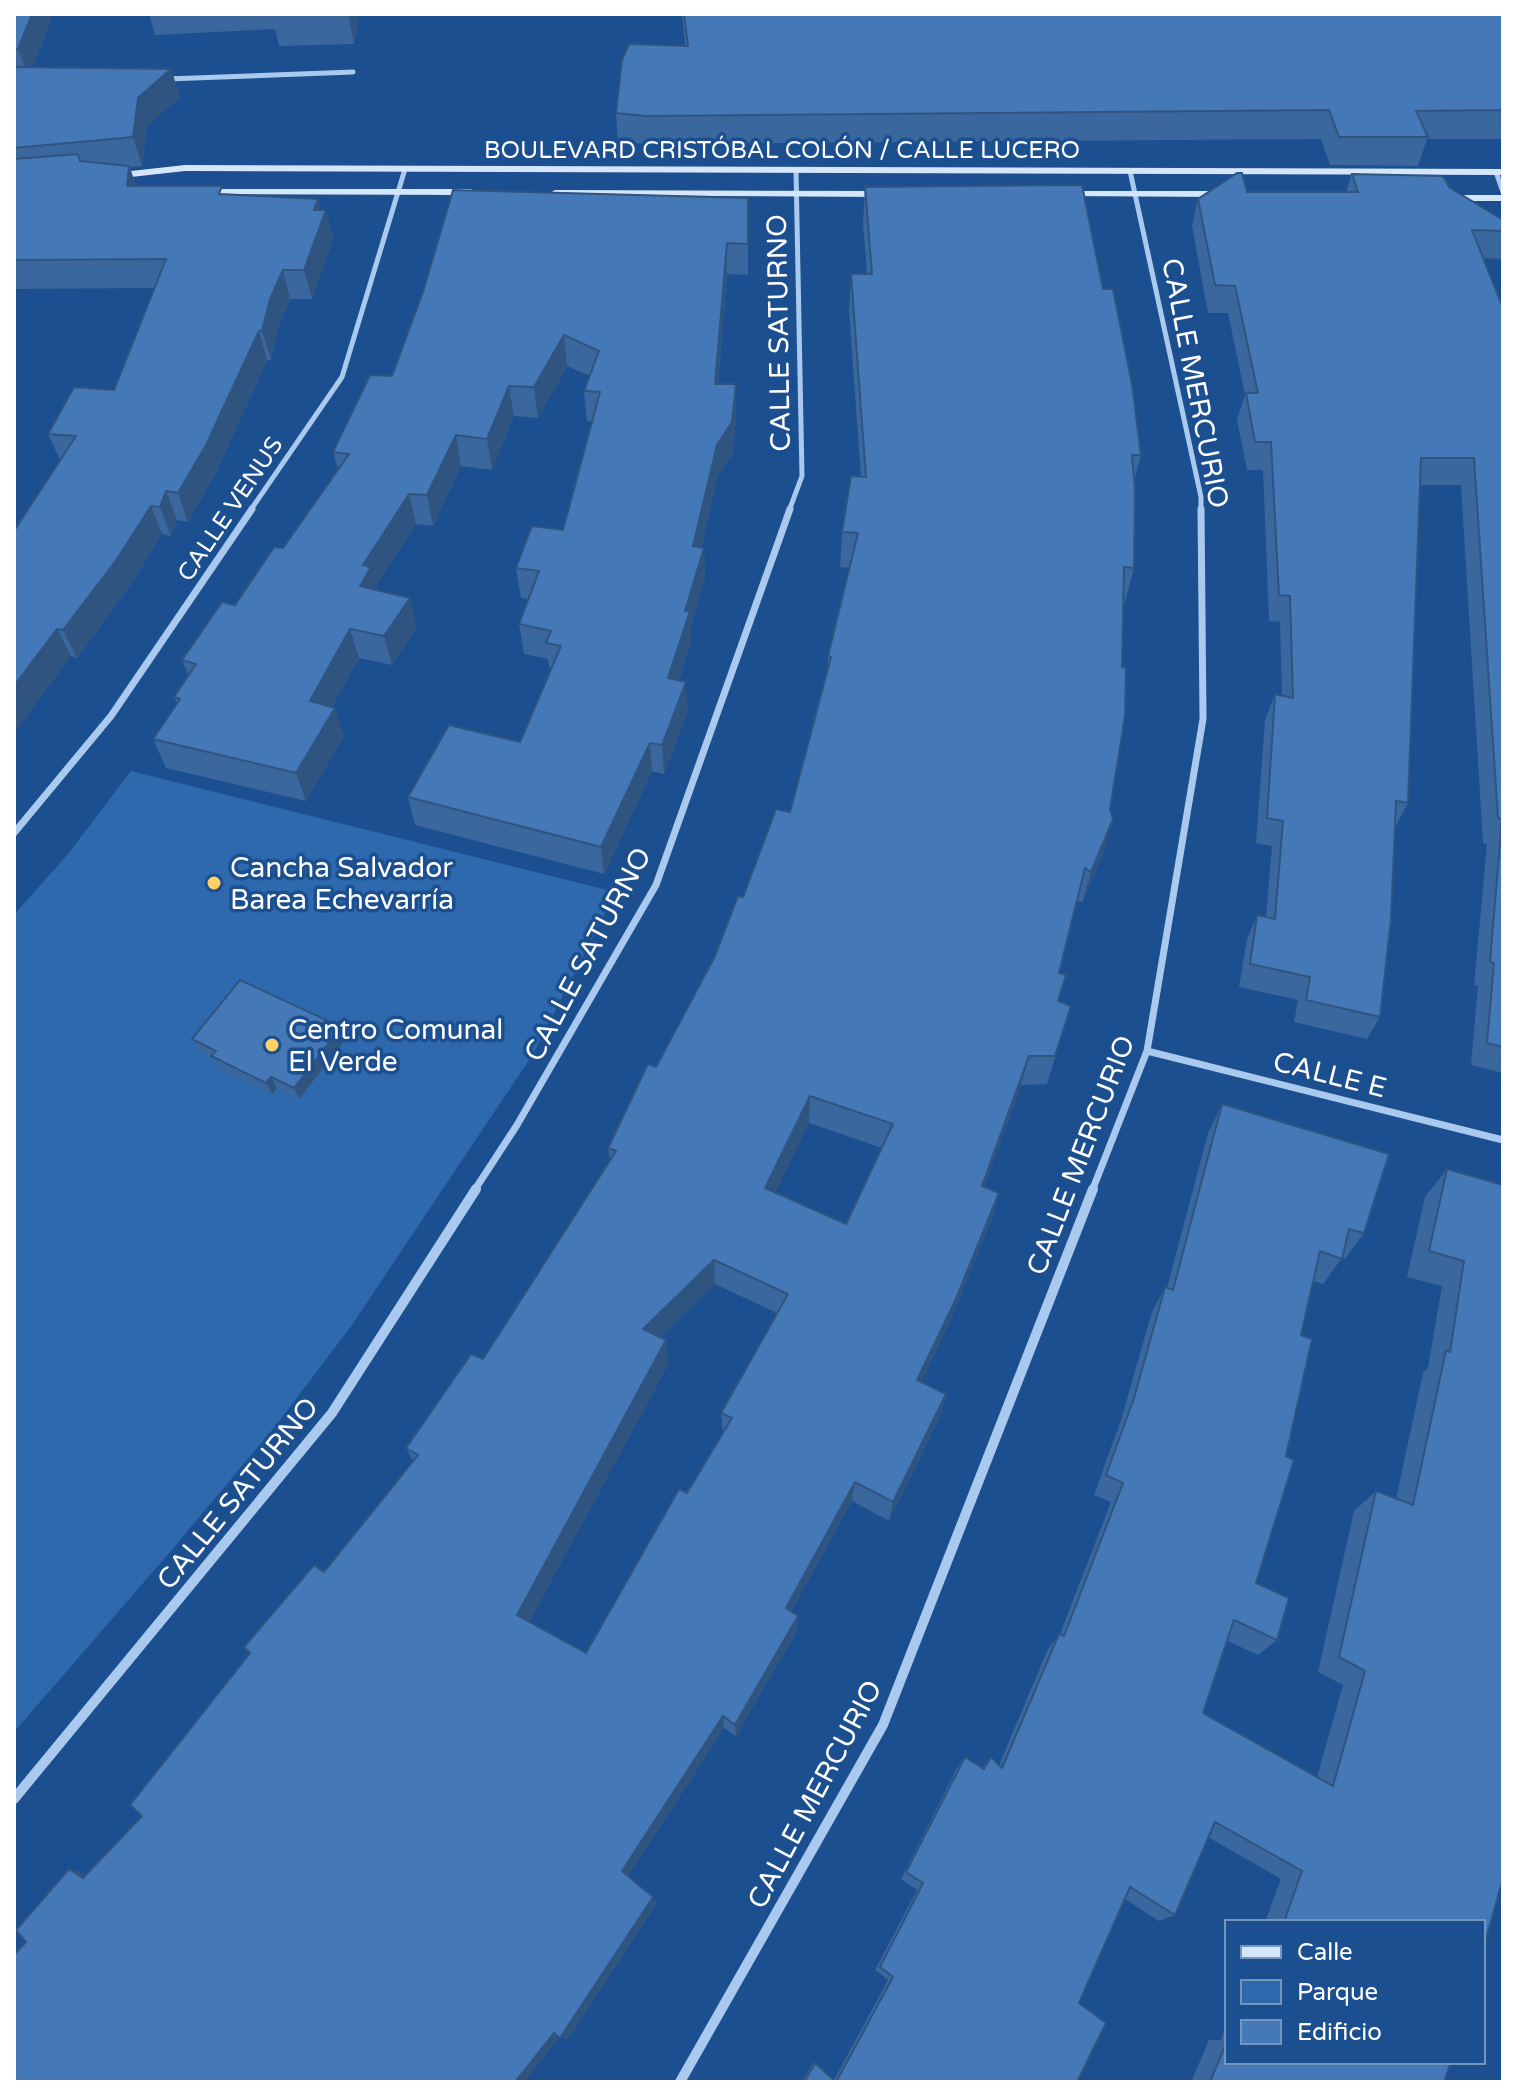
<svg xmlns="http://www.w3.org/2000/svg" width="1517" height="2096" viewBox="0 0 1517 2096" font-family="'Varela Round',sans-serif">
	<style>
		.green { fill: #2e69ad }
		.lines { fill: none; stroke-linecap: round; stroke-linejoin: round }
		.street-far2 { stroke: #a9c9ee; stroke-width: 5 }
		.street-far1 { stroke: #a9c9ee; stroke-width: 7 }
		.street { stroke: #a9c9ee; stroke-width: 10 }
		.secondary { fill: #d6e6fa; fill-rule: evenodd }
		.wall { fill: #3a679d; fill-rule: evenodd }
		.shaded-wall { fill: #305480 }
		.building { fill: #4478b7; stroke: #305480; stroke-width: 2; fill-rule: evenodd }
		.poi-dot { fill: #ffd166; stroke: #1b4f8f; stroke-width: 3 }
		.labels { text-anchor: middle; stroke-width: 7; stroke-linejoin: round; paint-order: stroke }
		.far-street-label { font-size: 24px; fill: #fff; stroke: #1b4f8f }
		.street-label { font-size: 28px; fill: #fff; stroke: #1b4f8f }
		.poi-label { font-size: 28px; fill: #fff; stroke: #1b4f8f; text-anchor: start }
	</style>
	<rect width="100%" height="100%" fill="#1b4f8f"/>
	<path class="green" d="M 131,771 L 616,892 L 533,1054 L 352,1325 L 274,1428 L 170,1552 L 14,1732 L 14,915 L 68,854 Z"/>
	<g class="lines">
		<path class="street-far2" d="M 167,79 L 353,72
			M 1130,171 L 1201,497 L 1201,511
			M 1496,172 L 1503,192
			M 250,511 L 342,377 L 405,169
			M 789,511 L 802,476 L 796,170"/>
		<path class="street-far1" d="M 14,833 L 111,716 L 252,509
			M 1147,1051 L 1503,1140
			M 474,1191 L 517,1125 L 656,885 L 790,509
			M 1092,1191 L 1147,1051 L 1203,719 L 1201,509"/>
		<path class="street" d="M 14,1799 L 332,1413 L 476,1189
			M 680,2082 L 883,1725 L 1093,1189"/>
		<path class="secondary" d="M 185,165 L 1503,169 L 1503,175 L 185,171 L 113,179 L 108,176 L 113,173 Z
			M 203,189 L 471,189 L 476,192 L 471,195 L 199,194 L 198,192 Z
			M 555,190 L 883,191 L 888,194 L 883,197 L 551,195 L 550,193 Z
			M 1059,191 L 1223,191 L 1228,194 L 1223,197 L 1063,196 L 1058,193 Z
			M 1503,195 L 1503,201 L 1447,201 L 1442,198 L 1447,195 Z"/>
	</g>
	<path class="wall" d="M 14,14 L 53,14 L 33,67 L 171,69 L 180,97 L 147,126 L 142,166 L 130,167 L 136,186 L 224,194 L 318,199 L 321,210 L 326,210 L 333,239 L 312,299 L 290,299 L 278,328 L 271,360 L 267,360 L 216,473 L 188,522 L 177,520 L 171,536 L 162,534 L 129,587 L 77,658 L 71,656 L 14,733 L 14,531 L 60,460 L 48,434 L 114,390 L 154,288 L 14,289 Z
		M 149,14 L 359,14 L 354,44 L 279,46 L 275,29 L 155,35 Z
		M 682,14 L 1503,14 L 1503,139 L 1427,139 L 1418,166 L 1330,165 L 1321,139 L 647,144 L 618,142 L 616,113 L 685,46 Z
		M 1352,174 L 1449,187 L 1503,220 L 1503,259 L 1483,258 L 1503,308 L 1503,1073 L 1471,1065 L 1478,986 L 1474,985 L 1487,844 L 1483,843 L 1461,485 L 1420,485 L 1408,803 L 1395,828 L 1380,1017 L 1367,1039 L 1294,1022 L 1298,1000 L 1239,987 L 1247,939 L 1257,915 L 1266,917 L 1272,846 L 1256,843 L 1265,720 L 1275,694 L 1282,696 L 1280,622 L 1269,621 L 1263,470 L 1247,470 L 1237,420 L 1245,395 L 1228,313 L 1208,313 L 1192,226 L 1198,199 L 1247,192 L 1346,192 Z
		M 865,187 L 1103,289 L 1141,455 L 1134,481 L 1134,568 L 1125,602 L 1124,602 L 1104,851 L 1082,903 L 1077,900 L 1059,973 L 1059,1002 L 1071,1006 L 1047,1084 L 1021,1085 L 984,1187 L 999,1193 L 992,1218 L 949,1324 L 921,1382 L 946,1394 L 940,1416 L 889,1521 L 852,1501 L 791,1612 L 798,1616 L 797,1631 L 736,1736 L 724,1728 L 628,1876 L 657,1903 L 568,2039 L 559,2037 L 524,2082 L 14,2082 L 26,1942 L 69,1869 L 87,1874 L 142,1816 L 324,1572 L 413,1461 L 406,1448 L 483,1359 L 610,1160 L 608,1148 L 656,1067 L 715,956 L 743,897 L 790,812 L 828,671 L 828,656 L 850,568 L 840,567 L 842,532 L 861,477 L 849,310 L 851,274 L 867,274 L 863,223 ZM 809,1123 L 882,1148 L 846,1224 L 775,1192 ZM 715,1284 L 777,1313 L 721,1413 L 723,1433 L 586,1653 L 529,1622 L 669,1363 L 661,1337 Z
		M 748,198 L 748,275 L 727,274 L 718,384 L 736,415 L 733,453 L 718,475 L 701,548 L 704,548 L 705,578 L 691,626 L 691,641 L 679,681 L 688,711 L 664,774 L 652,771 L 604,874 L 415,825 L 408,797 L 520,742 L 550,672 L 548,659 L 524,654 L 519,624 L 528,599 L 521,598 L 516,568 L 563,530 L 592,422 L 587,421 L 584,391 L 590,376 L 567,366 L 538,418 L 514,416 L 492,470 L 461,466 L 433,526 L 416,524 L 376,586 L 378,591 L 417,628 L 392,665 L 359,658 L 332,707 L 344,736 L 306,801 L 166,768 L 153,739 L 177,704 L 174,697 L 188,675 L 182,660 L 235,605 L 283,548 L 338,469 L 333,452 L 392,376 Z
		M 341,1027 L 346,1039 L 299,1099 L 277,1088 L 272,1094 L 217,1068 L 212,1057 L 198,1050 L 192,1039 Z
		M 1222,1104 L 1364,1233 L 1345,1259 L 1342,1258 L 1323,1284 L 1314,1281 L 1301,1335 L 1256,1583 L 1277,1640 L 1258,1655 L 1228,1641 L 1203,1713 L 1317,1777 L 1343,1685 L 1318,1672 L 1354,1511 L 1376,1491 L 1396,1499 L 1423,1373 L 1428,1368 L 1442,1286 L 1407,1277 L 1425,1197 L 1447,1169 L 1503,1185 L 1483,1922 L 1265,1922 L 1281,1879 L 1208,1837 L 1175,1915 L 1159,1921 L 1125,1899 L 1079,2003 L 1077,2082 L 802,2082 L 813,2063 L 815,2063 L 834,2080 L 888,1980 L 875,1970 L 917,1890 L 901,1879 L 957,1768 L 965,1757 L 982,1768 L 991,1757 L 999,1765 L 1048,1649 L 1060,1634 L 1111,1502 L 1094,1495 L 1121,1420 L 1152,1312 L 1165,1287 L 1167,1288 L 1208,1133 Z
		M 1227,2023 L 1227,2062 L 1444,2082 L 1191,2082 L 1209,2040 L 1221,2040 Z"/>
	<path class="shaded-wall" d="M 32,14 L 53,14 L 29,78 L 18,49 Z
		M 348,14 L 359,14 L 354,44 Z
		M 171,69 L 180,97 L 147,126 L 142,166 L 133,137 L 138,98 Z
		M 129,166 L 139,195 L 127,186 Z
		M 318,199 L 323,219 L 326,210 L 333,239 L 312,299 L 304,270 L 314,210 Z
		M 727,243 L 727,274 L 715,414 L 715,384 Z
		M 283,270 L 290,299 L 278,328 L 271,360 L 262,331 L 270,299 Z
		M 259,331 L 267,360 L 216,473 L 188,522 L 178,493 Z
		M 564,335 L 567,366 L 538,418 L 534,387 Z
		M 736,384 L 736,415 L 733,453 L 718,475 L 694,576 L 693,546 L 717,445 Z
		M 509,386 L 514,416 L 492,470 L 487,439 Z
		M 456,435 L 461,466 L 433,526 L 427,495 Z
		M 166,491 L 177,520 L 171,536 L 160,507 Z
		M 409,494 L 416,524 L 376,586 L 379,597 L 360,586 L 363,565 Z
		M 151,506 L 162,534 L 129,587 L 77,658 L 63,630 Z
		M 704,548 L 705,578 L 691,626 L 691,641 L 670,708 L 668,678 L 685,611 Z
		M 410,598 L 417,628 L 392,665 L 384,636 Z
		M 57,629 L 71,656 L 14,733 L 14,686 Z
		M 350,629 L 359,658 L 320,730 L 310,701 Z
		M 686,682 L 688,711 L 664,774 L 662,745 Z
		M 335,708 L 344,736 L 306,801 L 296,773 Z
		M 650,743 L 652,771 L 604,874 L 601,847 Z
		M 1113,819 L 1104,851 L 1082,903 L 1091,872 Z
		M 341,1027 L 346,1039 L 299,1099 L 294,1088 Z
		M 1029,1056 L 1021,1085 L 975,1212 L 982,1186 Z
		M 271,1077 L 277,1088 L 272,1094 L 266,1083 Z
		M 810,1096 L 809,1123 L 765,1214 L 765,1188 Z
		M 999,1193 L 992,1218 L 949,1324 L 912,1402 L 917,1380 Z
		M 714,1260 L 715,1284 L 646,1351 L 643,1329 Z
		M 666,1340 L 669,1363 L 525,1630 L 517,1615 Z
		M 946,1394 L 940,1416 L 889,1521 L 893,1502 Z
		M 855,1482 L 852,1501 L 785,1623 L 786,1608 Z
		M 798,1616 L 797,1631 L 736,1736 L 735,1725 Z
		M 723,1716 L 724,1728 L 627,1878 L 622,1871 Z
		M 69,1869 L 94,1876 L 83,1878 Z
		M 653,1897 L 657,1903 L 568,2039 L 560,2038 Z
		M 554,2033 L 562,2034 L 524,2082 L 515,2082 Z"/>
	<path class="building" d="M 14,14 L 32,14 L 18,49 L 14,50 Z
		M 684,14 L 1503,14 L 1503,110 L 1416,111 L 1428,137 L 1339,137 L 1329,110 L 646,116 L 616,113 L 622,60 L 629,44 L 688,46 Z
		M 14,67 L 171,69 L 138,98 L 133,137 L 14,148 Z
		M 78,154 L 80,161 L 129,166 L 127,186 L 222,186 L 219,194 L 318,199 L 314,210 L 326,210 L 304,270 L 283,270 L 270,299 L 262,331 L 259,331 L 206,445 L 178,493 L 166,491 L 160,507 L 151,506 L 117,559 L 63,630 L 57,629 L 14,686 L 14,531 L 76,436 L 48,434 L 74,387 L 114,390 L 166,259 L 14,260 L 14,159 Z
		M 1237,173 L 1242,173 L 1247,192 L 1358,192 L 1352,174 L 1443,176 L 1449,187 L 1503,220 L 1503,231 L 1472,230 L 1503,308 L 1503,1047 L 1487,1043 L 1494,963 L 1490,962 L 1502,819 L 1498,818 L 1474,458 L 1421,458 L 1408,803 L 1396,801 L 1391,919 L 1380,1017 L 1306,1000 L 1310,977 L 1250,964 L 1257,915 L 1275,919 L 1283,821 L 1267,818 L 1275,694 L 1293,698 L 1290,596 L 1279,595 L 1271,442 L 1255,442 L 1246,393 L 1258,393 L 1235,286 L 1215,285 L 1198,199 Z
		M 1082,185 L 1103,289 L 1113,289 L 1132,384 L 1141,455 L 1132,455 L 1135,490 L 1134,568 L 1124,567 L 1122,667 L 1126,668 L 1125,716 L 1110,809 L 1113,819 L 1091,872 L 1085,868 L 1059,973 L 1066,975 L 1058,1001 L 1071,1006 L 1055,1056 L 1029,1056 L 982,1186 L 999,1193 L 955,1301 L 917,1380 L 946,1394 L 893,1502 L 855,1482 L 786,1608 L 798,1616 L 735,1725 L 723,1716 L 622,1871 L 653,1897 L 560,2038 L 554,2033 L 515,2082 L 14,2082 L 14,1955 L 26,1942 L 16,1930 L 69,1869 L 83,1878 L 142,1816 L 130,1805 L 250,1653 L 244,1647 L 314,1565 L 324,1572 L 418,1455 L 406,1448 L 471,1354 L 483,1359 L 616,1151 L 608,1148 L 648,1064 L 656,1067 L 715,956 L 738,896 L 743,897 L 776,809 L 790,812 L 831,657 L 828,656 L 858,533 L 842,532 L 851,476 L 866,477 L 851,274 L 872,274 L 865,187 ZM 810,1096 L 893,1124 L 846,1224 L 765,1188 ZM 714,1260 L 788,1294 L 721,1413 L 732,1418 L 687,1493 L 679,1489 L 586,1653 L 517,1615 L 666,1340 L 643,1329 Z
		M 453,190 L 748,198 L 748,244 L 727,243 L 715,384 L 736,384 L 732,422 L 717,445 L 693,546 L 704,548 L 685,611 L 690,611 L 668,678 L 686,682 L 662,745 L 650,743 L 601,847 L 408,797 L 449,725 L 520,742 L 561,646 L 546,643 L 551,631 L 519,624 L 539,571 L 516,568 L 532,526 L 563,530 L 600,392 L 584,391 L 599,351 L 564,335 L 534,387 L 509,386 L 487,439 L 456,435 L 427,495 L 409,494 L 363,565 L 371,567 L 360,586 L 410,598 L 384,636 L 350,629 L 310,701 L 335,708 L 296,773 L 153,739 L 180,699 L 174,697 L 196,664 L 182,660 L 222,602 L 235,605 L 274,547 L 283,548 L 349,454 L 333,452 L 370,375 L 392,376 L 423,292 Z
		M 240,980 L 341,1027 L 294,1088 L 271,1077 L 266,1083 L 211,1056 L 216,1051 L 192,1039 Z
		M 1222,1104 L 1389,1154 L 1364,1233 L 1349,1229 L 1342,1259 L 1320,1251 L 1301,1335 L 1312,1339 L 1286,1456 L 1294,1460 L 1256,1583 L 1289,1598 L 1277,1640 L 1234,1620 L 1203,1713 L 1333,1786 L 1365,1671 L 1339,1657 L 1376,1491 L 1413,1505 L 1446,1350 L 1450,1352 L 1464,1261 L 1429,1251 L 1447,1169 L 1503,1185 L 1503,1878 L 1483,1950 L 1483,1922 L 1284,1922 L 1302,1871 L 1215,1822 L 1175,1915 L 1130,1887 L 1079,2003 L 1106,2023 L 1077,2082 L 836,2082 L 893,1977 L 880,1967 L 923,1883 L 906,1872 L 965,1757 L 984,1769 L 991,1757 L 1002,1768 L 1059,1634 L 1064,1636 L 1123,1483 L 1106,1475 L 1134,1398 L 1165,1287 L 1173,1290 Z
		M 1227,2041 L 1227,2062 L 1451,2062 L 1444,2082 L 1210,2082 Z
		M 815,2063 L 836,2082 L 804,2082 Z"/>
	<g class="poi-dot">
		<circle cx="214" cy="883" r="8"/>
		<circle cx="272" cy="1045" r="8"/>
	</g>
	<g class="labels">
		<g class="far-street-label">
			<text x="782" y="158">BOULEVARD CRISTÓBAL COLÓN / CALLE LUCERO</text>
			<text transform="translate(230 509) rotate(-56)" y="8">CALLE VENUS</text>
		</g>
		<g class="street-label">
			<text transform="translate(778 333) rotate(-91)" y="10">CALLE SATURNO</text>
			<text transform="translate(1196 383) rotate(79)" y="10">CALLE MERCURIO</text>
			<text transform="translate(587 954) rotate(-62)" y="10">CALLE SATURNO</text>
			<text transform="translate(1330 1074) rotate(14)" y="10">CALLE E</text>
			<text transform="translate(1080 1155) rotate(-69)" y="10">CALLE MERCURIO</text>
			<text transform="translate(237 1493) rotate(-51)" y="10">CALLE SATURNO</text>
			<text transform="translate(814 1794) rotate(-62)" y="10">CALLE MERCURIO</text>
		</g>
		<g class="poi-label">
			<text x="230" y="877">Cancha Salvador<tspan x="230" dy="32">Barea Echevarría</tspan></text>
			<text x="288" y="1039">Centro Comunal<tspan x="288" dy="32">El Verde</tspan></text>
		</g>
	</g>
	<rect width="1517" height="2096" fill="none" stroke="#ffffff" stroke-width="32"/>
	<rect x="1225" y="1920" width="260" height="144" fill="#1b4f8f" stroke="#7695bc" stroke-width="2"/>
	<rect x="1241" y="1946" width="40" height="12" fill="#d6e6fa" stroke="#7695bc" stroke-width="2"/>
	<text x="1297" y="1960" font-size="24" fill="#ffffff">Calle</text>
	<rect x="1241" y="1980" width="40" height="24" fill="#2e69ad" stroke="#7695bc" stroke-width="2"/>
	<text x="1297" y="2000" font-size="24" fill="#ffffff">Parque</text>
	<rect x="1241" y="2020" width="40" height="24" fill="#4478b7" stroke="#7695bc" stroke-width="2"/>
	<text x="1297" y="2040" font-size="24" fill="#ffffff">Edificio</text>
</svg>
